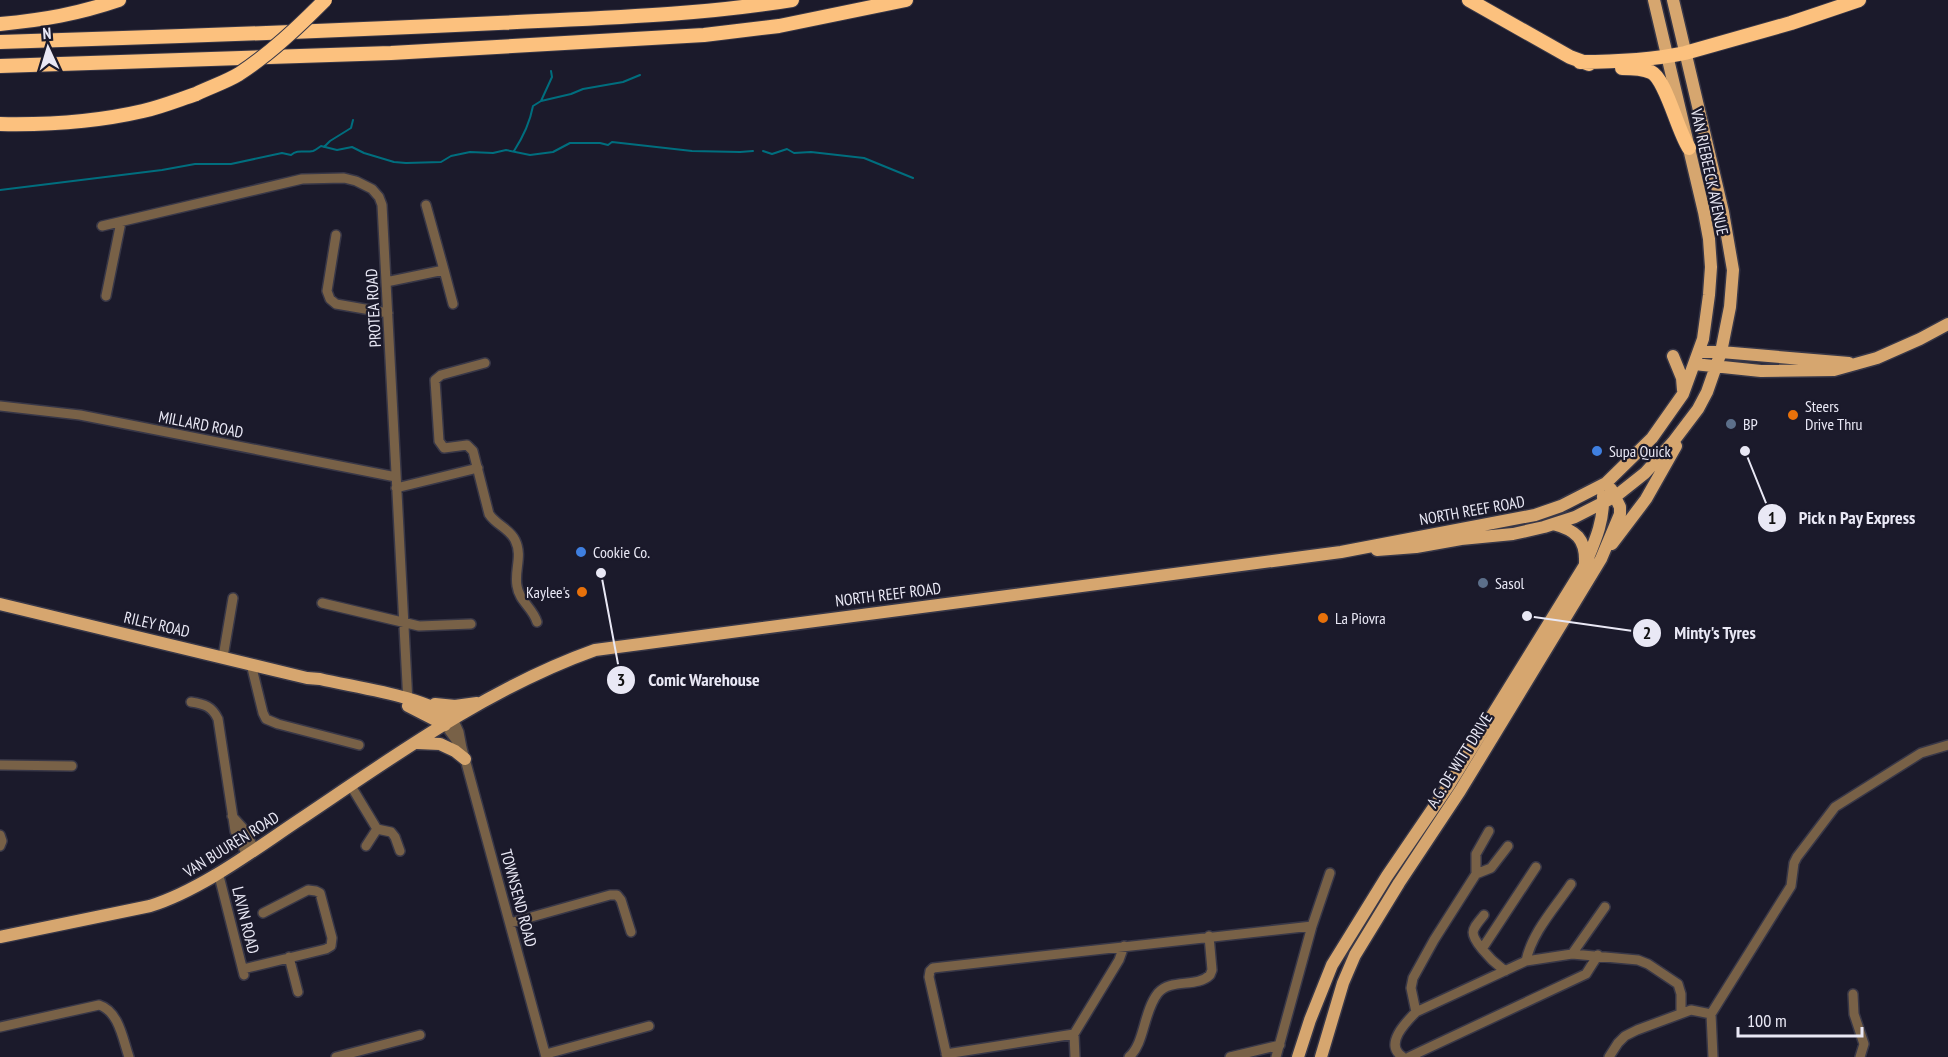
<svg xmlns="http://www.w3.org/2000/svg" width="1948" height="1057" viewBox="0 0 1948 1057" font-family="'PT Sans Narrow',sans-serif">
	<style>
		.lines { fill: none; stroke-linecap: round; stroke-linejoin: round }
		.stream { stroke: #006e7e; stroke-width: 2 }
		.minor-casing { stroke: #383747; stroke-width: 12 }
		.major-casing { stroke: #383747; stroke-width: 15 }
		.highway-casing { stroke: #383747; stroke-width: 16 }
		.minor { stroke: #786147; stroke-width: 9 }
		.major { stroke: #d6a66f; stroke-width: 12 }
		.highway { stroke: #fcc17e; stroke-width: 14 }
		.highway-bridge-casing { stroke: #383747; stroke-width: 16; stroke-linecap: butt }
		.highway-bridge { stroke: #fcc17e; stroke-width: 14 }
		.food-dot { fill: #e8710a; stroke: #1b1a2b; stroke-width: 2 }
		.service-dot { fill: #5c6f8a; stroke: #1b1a2b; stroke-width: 2 }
		.shop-dot { fill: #3f7fe0; stroke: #1b1a2b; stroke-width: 2 }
		.labels { text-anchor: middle; stroke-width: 4.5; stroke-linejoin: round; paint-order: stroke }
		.street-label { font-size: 16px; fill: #e9e8f5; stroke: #1b1a2b }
		.poi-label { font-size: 16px; fill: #e9e8f5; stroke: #1b1a2b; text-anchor: start }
		.leader { fill: none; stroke: #e9e8f5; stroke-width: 2 }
		.callout-dot { fill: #e9e8f5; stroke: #1b1a2b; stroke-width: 2 }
		.mark-label { font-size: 18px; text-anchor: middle; font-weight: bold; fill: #111 }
		.callout-label { font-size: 18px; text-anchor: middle; font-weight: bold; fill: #e9e8f5; stroke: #1b1a2b; stroke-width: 4.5; stroke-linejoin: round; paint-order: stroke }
	</style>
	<rect width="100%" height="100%" fill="#1b1a2b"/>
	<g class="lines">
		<path class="stream" d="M 541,101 L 552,77 L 551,71
			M 324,147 L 330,141 L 351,128 L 353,120
			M 514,151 C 523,137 530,122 533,106 L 541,101 L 571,94 L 583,89 L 623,82 L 640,75
			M 763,151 L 772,154 L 787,149 L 794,153 L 811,152 L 864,158 L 913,178
			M 0,190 L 162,170 L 195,164 L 231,164 L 282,153 L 291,155 C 298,149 304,153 313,151 C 316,150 318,148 321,146 L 337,150 L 352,147 L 364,153 L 394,162 L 406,163 L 441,162 L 451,156 L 470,152 L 493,153 L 506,150 L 530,155 L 553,152 L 570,143 L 600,143 L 608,145 L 612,142 L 692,151 L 740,152 L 753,151"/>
		<defs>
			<path id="minor" d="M 102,226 L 302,179 L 344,178 L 356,181 L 372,189 L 379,197 L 382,205 L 408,703
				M 336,235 L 327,291 L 330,299 L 336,304 L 388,313
				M 444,270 L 453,304
				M 386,282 L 444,270 L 426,205
				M 106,296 L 121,222
				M 485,363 L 441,375 L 435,380 L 439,441 L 444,448 L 467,445 L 473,451 L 489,514 C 496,525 509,528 515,540 C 523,556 514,570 517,586 C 519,601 533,608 537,622
				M 0,406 L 80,415 L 396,477
				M 396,488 L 478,468
				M 322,603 L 419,626 L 471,624
				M 223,657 L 233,598
				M 251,664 L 263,713 L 266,719 L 278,724 L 359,745
				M 191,702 C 204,704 212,706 218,719 L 235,831 L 247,855
				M 453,719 L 459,732 L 462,748 L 546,1057
				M 445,725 L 460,746
				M 0,765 L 72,766
				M 351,786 L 377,829
				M 232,816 L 242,827 L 255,850
				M 377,829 L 391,832 L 395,837 L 400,851
				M 1489,831 L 1476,854 L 1476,874 L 1434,940 L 1413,978 L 1411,988 L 1416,1012 L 1526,961 L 1572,954 L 1638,960 L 1648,964 L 1678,984 L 1681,994 L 1681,1013
				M 0,835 L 2,841 L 0,846
				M 366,846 L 377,829
				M 218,872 L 244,975
				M 1476,874 L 1491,868 L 1508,846
				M 510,923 L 610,895 L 617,895 L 621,900 L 631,932
				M 1482,949 C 1468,932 1472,930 1484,915
				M 1572,954 L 1605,907
				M 289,957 L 298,992
				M 1526,961 C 1532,932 1555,908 1571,884
				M 243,969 L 326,949 L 331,946 L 332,938 L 320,893 L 316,891 L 308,890 L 263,913
				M 1505,971 L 1492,960 L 1482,949 L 1536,867
				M 1853,994 L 1854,1014 L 1864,1044 L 1860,1057
				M 1711,1014 L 1791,886 L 1794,863 L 1797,857 L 1835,807 L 1921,753 L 1948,745
				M 1711,1014 L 1713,1057
				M 0,1027 L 99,1005 C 119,1011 123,1040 129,1057
				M 1074,1034 L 1075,1057
				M 546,1054 L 649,1026
				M 946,1054 L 1074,1034 L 1119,960 L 1124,946
				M 336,1057 L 420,1035
				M 947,1057 L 929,977 L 930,971 L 933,968 L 1312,926
				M 1129,1057 C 1145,1043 1143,1012 1158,993 C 1171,978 1197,988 1210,975 L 1212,970 L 1209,936
				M 1230,1057 L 1280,1045
				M 1276,1057 L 1312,926 L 1330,873
				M 1403,1057 C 1383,1045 1406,1022 1416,1012
				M 1409,1057 L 1586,974 L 1598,955
				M 1609,1057 L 1618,1043 L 1625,1036 L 1637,1030 L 1691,1010 L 1711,1014"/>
			<path id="major" d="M 1699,352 L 1721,352 L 1849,363
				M 1673,356 L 1682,378 L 1683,390
				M 1694,364 L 1761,371 L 1834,370 L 1877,358 L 1920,339 L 1948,324
				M 1553,524 C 1576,530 1586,539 1585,563
				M 1612,544 L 1646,499 L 1676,446
				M 1377,550 L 1416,547 L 1461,539 L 1513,534 L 1544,527 L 1575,517 L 1616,496 L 1645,473 L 1673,442 L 1698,409 L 1707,392 L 1721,352 L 1730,307 L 1733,270 L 1723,212 L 1673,0
				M 0,604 L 307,678 L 320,679 C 358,688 424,696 453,719
				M 435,704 L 455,706 L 477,703
				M 408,706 L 445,725
				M 417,743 L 440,744 L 455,751 L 465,759
				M 0,937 L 150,906 C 201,890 254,850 299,820 C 393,757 488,688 595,650 L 1341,552 L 1535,515 L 1561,506 L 1606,483 L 1652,438 L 1683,394 L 1703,339 L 1709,295 L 1711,267 L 1709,239 L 1704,212 L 1654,0
				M 1298,1057 L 1310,1020 L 1332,965 L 1387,876 L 1449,785 L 1585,565 C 1595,541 1604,522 1603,496
				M 1321,1057 L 1343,983 L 1355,955 L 1399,883 L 1460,791 L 1601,559 L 1620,514 L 1620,507 L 1611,489"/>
			<path id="highway" d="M 1469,0 L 1570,57 L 1589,64
				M 0,24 C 43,20 78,14 119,0
				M 0,42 C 166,37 332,31 498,23 C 596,18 695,16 792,0
				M 1580,62 C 1615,62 1651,60 1685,53 L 1791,23 L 1859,0
				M 0,66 L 391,53 L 704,35 L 779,26 L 906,0
				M 1622,68 C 1632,68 1642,68 1651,72 C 1666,79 1677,130 1689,148
				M 0,124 C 48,125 96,122 143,111 C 161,107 178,100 196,94"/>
		</defs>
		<use href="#minor" class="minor-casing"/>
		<use href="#major" class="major-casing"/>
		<use href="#highway" class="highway-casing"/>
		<use href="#minor" class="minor"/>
		<use href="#major" class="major"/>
		<use href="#highway" class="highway"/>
		<defs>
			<path id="highway-bridge" d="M 196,94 C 210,87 226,82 239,74 C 271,53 298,27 325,0"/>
		</defs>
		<use href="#highway-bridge" class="highway-bridge-casing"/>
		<use href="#highway-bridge" class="highway-bridge"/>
	</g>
	<g class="food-dot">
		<circle cx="1793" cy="415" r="6"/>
		<circle cx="582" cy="592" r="6"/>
		<circle cx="1323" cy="618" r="6"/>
	</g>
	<g class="service-dot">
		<circle cx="1731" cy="424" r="6"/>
		<circle cx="1483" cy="583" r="6"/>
	</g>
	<g class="shop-dot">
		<circle cx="1597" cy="451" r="6"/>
		<circle cx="581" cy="552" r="6"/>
	</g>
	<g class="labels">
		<g class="street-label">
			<text transform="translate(1710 172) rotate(78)" y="6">VAN RIEBEECK AVENUE</text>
			<text transform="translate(373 308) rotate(-93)" y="6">PROTEA ROAD</text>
			<text transform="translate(201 424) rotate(11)" y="6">MILLARD ROAD</text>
			<text transform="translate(1472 510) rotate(-10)" y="6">NORTH REEF ROAD</text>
			<text transform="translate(888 594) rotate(-7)" y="6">NORTH REEF ROAD</text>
			<text transform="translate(157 624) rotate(13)" y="6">RILEY ROAD</text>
			<text transform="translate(1459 760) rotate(-58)" y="6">A.G. DE WITT DRIVE</text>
			<text transform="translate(231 844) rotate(-32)" y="6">VAN BUUREN ROAD</text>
			<text transform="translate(519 898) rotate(75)" y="6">TOWNSEND ROAD</text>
			<text transform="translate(246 920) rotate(76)" y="6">LAVIN ROAD</text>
		</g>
		<g class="poi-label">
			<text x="1805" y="412">Steers<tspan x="1805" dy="18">Drive Thru</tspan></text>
			<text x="1743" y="430">BP</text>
			<text x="1609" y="457">Supa Quick</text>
			<text x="593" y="558">Cookie Co.</text>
			<text x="1495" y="589">Sasol</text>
			<text x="570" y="598" text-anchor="end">Kaylee's</text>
			<text x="1335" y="624">La Piovra</text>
		</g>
	</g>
	<path class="leader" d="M1745 451L1772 518M1527 616L1647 633M601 573L621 680"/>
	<g class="callout-dot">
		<circle cx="1745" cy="451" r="6"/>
		<circle cx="1527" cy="616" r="6"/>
		<circle cx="601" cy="573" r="6"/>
		<circle cx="1772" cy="518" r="15"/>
		<circle cx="1647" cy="633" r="15"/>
		<circle cx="621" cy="680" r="15"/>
	</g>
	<g class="mark-label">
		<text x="1772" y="524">1</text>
		<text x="1647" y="639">2</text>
		<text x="621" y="686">3</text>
	</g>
	<g class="callout-label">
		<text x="1857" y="524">Pick n Pay Express</text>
		<text x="1715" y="639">Minty's Tyres</text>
		<text x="704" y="686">Comic Warehouse</text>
	</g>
	<g transform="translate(48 48) rotate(356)" stroke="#1b1a2b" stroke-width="4.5" paint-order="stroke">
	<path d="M0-4.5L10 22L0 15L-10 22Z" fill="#e9e8f5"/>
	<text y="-9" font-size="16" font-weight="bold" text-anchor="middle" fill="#e9e8f5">N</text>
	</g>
	<path d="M1738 1027v9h124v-9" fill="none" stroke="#e9e8f5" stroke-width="3"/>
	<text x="1747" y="1027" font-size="18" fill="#e9e8f5" stroke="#1b1a2b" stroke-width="4.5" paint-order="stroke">100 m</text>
</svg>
